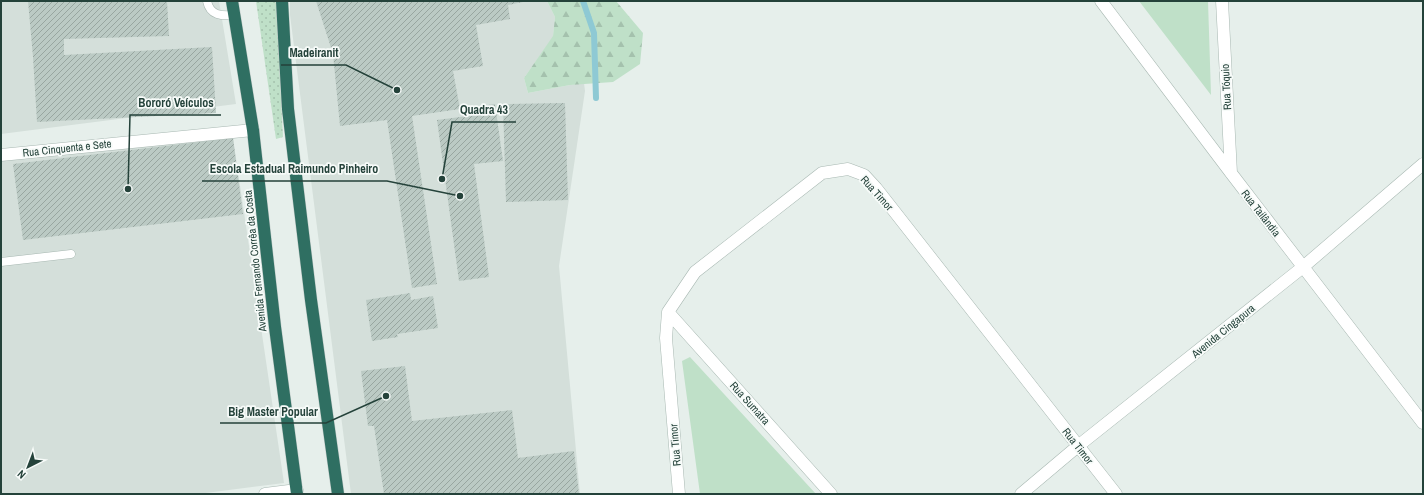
<svg xmlns="http://www.w3.org/2000/svg" width="1424" height="495" viewBox="0 0 1424 495" font-family="'Archivo Narrow',sans-serif">
	<style>
		.built { fill: #d4dfda }
		.grass { fill: url(#grass-dots) }
		.forest { fill: url(#forest-firs) }
		.park { fill: #bfe0c8 }
		.lines { fill: none; stroke-linecap: round; stroke-linejoin: round }
		.stream { stroke: #8ec9d4; stroke-width: 6 }
		.building { fill: url(#building-hatch) }
		.lane-casing { stroke: #a8b8b2; stroke-width: 9 }
		.street-casing { stroke: #a8b8b2; stroke-width: 13 }
		.highway-casing { stroke: #c2cac8; stroke-width: 13 }
		.lane { stroke: #fff; stroke-width: 8 }
		.street { stroke: #fff; stroke-width: 12 }
		.highway { stroke: #2f6f62; stroke-width: 12 }
		.labels { text-anchor: middle; stroke-width: 3.5; stroke-linejoin: round; paint-order: stroke }
		.street-label { font-size: 11px; fill: #24423a; stroke: #f7fbf9 }
		.leader { fill: none; stroke: #24423a; stroke-width: 1.5 }
		.callout-dot { fill: #24423a; stroke: #f7fbf9; stroke-width: 1.5 }
		.callout-label { font-size: 12px; text-anchor: middle; font-weight: bold; fill: #24423a; stroke: #f7fbf9; stroke-width: 3.5; stroke-linejoin: round; paint-order: stroke }
	</style>
	<defs>
		<pattern id="grass-dots" width="8" height="8" patternUnits="userSpaceOnUse"><rect width="8" height="8" fill="#bfe0c8"/><path d="M2 2h.1M6 6h.1" fill="none" stroke="#a4c1ad" stroke-width="1.8" stroke-linecap="round"/></pattern>
		<pattern id="forest-firs" width="22" height="20" patternUnits="userSpaceOnUse"><rect width="22" height="20" fill="#bfe0c8"/><path d="M5 1l3.5 6h-7zM16 11l3.5 6h-7z" fill="#a4c1ad"/></pattern>
		<pattern id="building-hatch" width="6" height="6" patternUnits="userSpaceOnUse"><rect width="6" height="6" fill="#bbcac4"/><path d="M-1 1l2-2M0 6l6-6M5 7l2-2" fill="none" stroke="#98a6a0"/></pattern>
	</defs>
	<rect width="100%" height="100%" fill="#e6efeb"/>
	<path class="built" d="M 1,1 L 219,1 L 236,104 L 1,134 Z
		M 290,1 L 547,1 L 555,17 L 553,37 L 524,78 L 528,93 L 570,85 L 584,83 L 585,91 L 559,266 L 580,494 L 351,494 L 290,15 Z
		M 233,138 L 284,483 L 198,494 L 1,494 L 1,159 Z"/>
	<path class="grass" d="M 256,1 L 276,1 L 283,137 L 276,139 Z"/>
	<path class="forest" d="M 547,1 L 616,1 L 643,33 L 640,64 L 613,82 L 570,85 L 528,93 L 524,78 L 553,36 L 555,17 Z"/>
	<path class="park" d="M 1139,1 L 1208,1 L 1211,95 Z
		M 690,357 L 816,494 L 700,494 L 682,361 Z"/>
	<g class="lines">
		<path class="stream" d="M 583,1 L 594,33 L 596,98"/>
	</g>
	<path class="building" d="M 28,1 L 167,1 L 169,36 L 64,39 L 64,55 L 212,47 L 216,113 L 37,122 L 33,57 Z
		M 316,1 L 528,1 L 508,5 L 510,19 L 476,25 L 483,66 L 453,71 L 460,109 L 412,116 L 437,284 L 412,288 L 387,120 L 340,126 L 333,54 Z
		M 565,103 L 568,200 L 506,202 L 503,104 Z
		M 495,104 L 503,161 L 474,164 L 489,277 L 459,281 L 437,120 L 468,116 L 467,108 Z
		M 233,138 L 243,214 L 23,240 L 13,164 Z
		M 410,293 L 411,300 L 433,296 L 438,328 L 397,334 L 398,337 L 372,341 L 366,300 Z
		M 405,366 L 412,421 L 512,410 L 518,458 L 574,451 L 579,494 L 384,494 L 374,426 L 368,426 L 361,371 Z"/>
	<g class="lines">
		<defs>
			<path id="lane" d="M 207,1 C 210,16 222,16 234,15
				M 1,262 L 71,254"/>
			<path id="street" d="M 1101,1 L 1231,173 L 1423,423
				M 1222,1 L 1231,173
				M 1,155 L 253,130
				M 668,312 L 831,494
				M 265,494 L 297,490
				M 679,494 L 666,338 L 668,312 L 695,272 L 822,173 L 848,169 L 864,175 L 876,188 L 1116,494
				M 1021,494 L 1078,446 L 1303,267 L 1423,164"/>
			<path id="highway" d="M 232,1 L 253,130 L 275,327 L 297,494
				M 282,1 L 288,109 L 311,300 L 338,494"/>
		</defs>
		<use href="#lane" class="lane-casing"/>
		<use href="#street" class="street-casing"/>
		<use href="#highway" class="highway-casing"/>
		<use href="#lane" class="lane"/>
		<use href="#street" class="street"/>
		<use href="#highway" class="highway"/>
	</g>
	<g class="labels">
		<g class="street-label">
			<text transform="translate(1226 87) rotate(-93)" y="4">Rua Tóquio</text>
			<text transform="translate(67 148) rotate(-6)" y="4">Rua Cinquenta e Sete</text>
			<text transform="translate(877 193) rotate(48)" y="4">Rua Timor</text>
			<text transform="translate(1261 213) rotate(52)" y="4">Rua Tailândia</text>
			<text transform="translate(255 261) rotate(-96)" y="4">Avenida Fernando Corrêa da Costa</text>
			<text transform="translate(1223 331) rotate(-39)" y="4">Avenida Cingapura</text>
			<text transform="translate(750 403) rotate(48)" y="4">Rua Sumatra</text>
			<text transform="translate(675 445) rotate(-95)" y="4">Rua Timor</text>
			<text transform="translate(1078 446) rotate(52)" y="4">Rua Timor</text>
		</g>
	</g>
	<path class="leader" d="M397 90L346 65H281M128 189L130 115H221M442 179L452 122H516M460 196L387 181H202M386 396L326 423H220"/>
	<g class="callout-dot">
		<circle cx="397" cy="90" r="4"/>
		<circle cx="128" cy="189" r="4"/>
		<circle cx="442" cy="179" r="4"/>
		<circle cx="460" cy="196" r="4"/>
		<circle cx="386" cy="396" r="4"/>
	</g>
	<g class="callout-label">
		<text x="314" y="57">Madeiranit</text>
		<text x="176" y="107">Bororó Veículos</text>
		<text x="484" y="114">Quadra 43</text>
		<text x="294" y="173">Escola Estadual Raimundo Pinheiro</text>
		<text x="273" y="416">Big Master Popular</text>
	</g>
	<rect width="1424" height="495" fill="none" stroke="#24423a" stroke-width="4"/>
	<g transform="translate(28 467) rotate(222)" stroke="#f7fbf9" stroke-width="3" paint-order="stroke">
	<path d="M0-3L7 15L0 10L-7 15Z" fill="#24423a"/>
	<text y="-6" font-size="11" font-weight="bold" text-anchor="middle" fill="#24423a">N</text>
	</g>
</svg>
